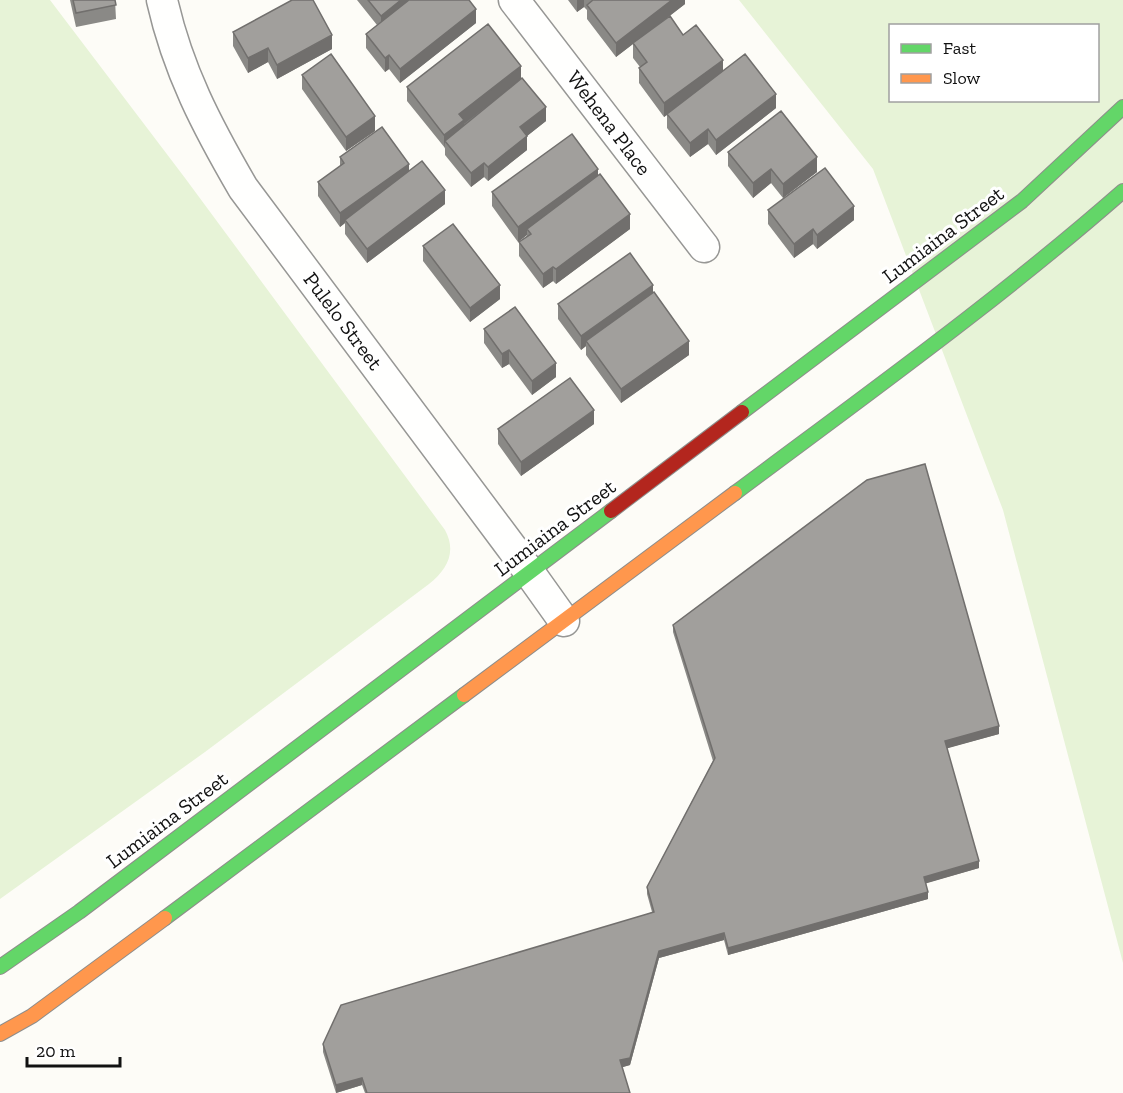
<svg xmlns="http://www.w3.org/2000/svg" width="1123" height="1093" viewBox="0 0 1123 1093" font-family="'Zilla Slab',serif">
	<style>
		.green { fill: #e7f3d7; fill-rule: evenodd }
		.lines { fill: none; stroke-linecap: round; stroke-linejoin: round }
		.street-casing { stroke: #979795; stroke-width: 33 }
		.fast-casing { stroke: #8e8d8b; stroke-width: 16 }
		.slow-casing { stroke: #8e8d8b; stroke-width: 16 }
		.jam-casing { stroke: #8e8d8b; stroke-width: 16 }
		.street { stroke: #fffffe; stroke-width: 30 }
		.fast { stroke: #63d668; stroke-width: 14 }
		.slow { stroke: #ff974d; stroke-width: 14 }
		.jam { stroke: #b3261e; stroke-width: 14 }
		.wall { fill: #8a8986 }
		.shaded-wall { fill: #716f6d }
		.building { fill: #a19f9c; stroke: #716f6d; stroke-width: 1.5 }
		.labels { text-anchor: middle; stroke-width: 6; stroke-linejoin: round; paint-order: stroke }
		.street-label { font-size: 21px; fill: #111; stroke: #fff }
	</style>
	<rect width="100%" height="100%" fill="#fdfcf7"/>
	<path class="green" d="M 0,0 L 50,0 L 185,178 L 445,530 C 457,552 447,570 429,584 L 205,752 L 0,899 Z
		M 739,0 L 1123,0 L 1123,963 L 1003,510 L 873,169 ZM 890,26 L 1098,26 L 1098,100 L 890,100 Z"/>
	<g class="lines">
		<defs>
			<path id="street" d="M 162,0 C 178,71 207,126 243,188 L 512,548 L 564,621
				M 514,0 L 704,247"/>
			<path id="fast" d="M 742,412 L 1022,201 L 1123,107
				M 735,493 C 866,395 1000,299 1123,191
				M 165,918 L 464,695
				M 0,967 L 79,912 L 611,511"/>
			<path id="slow" d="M 464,695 L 735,493
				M 0,1034 L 32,1016 L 165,918"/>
			<path id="jam" d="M 611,511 L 742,412"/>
		</defs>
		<use href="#street" class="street-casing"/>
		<use href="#fast" class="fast-casing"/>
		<use href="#slow" class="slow-casing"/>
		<use href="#jam" class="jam-casing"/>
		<use href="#street" class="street"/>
		<use href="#fast" class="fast"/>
		<use href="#slow" class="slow"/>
		<use href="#jam" class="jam"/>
	</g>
	<path class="wall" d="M 70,0 L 115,0 L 116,19 L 76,27 Z
		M 357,0 L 469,0 L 476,23 L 400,83 L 389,69 L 385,72 L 366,48 L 366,34 L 377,25 Z
		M 568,0 L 685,0 L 685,4 L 653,29 L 683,35 L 723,71 L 776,108 L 716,155 L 708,144 L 690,157 L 667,128 L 667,115 L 664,117 L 639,83 L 639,68 L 640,67 L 633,58 L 633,44 L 616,57 L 587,19 L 587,10 L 584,7 L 577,12 Z
		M 233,32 L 332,49 L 277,79 L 268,62 L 248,73 L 233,46 Z
		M 302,75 L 375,131 L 346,151 L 302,89 Z
		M 521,79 L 546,121 L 527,136 L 527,150 L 488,181 L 484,177 L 471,187 L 445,155 L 445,148 L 407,101 L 407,87 Z
		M 728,152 L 817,172 L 783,198 L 771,183 L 753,198 L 728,166 Z
		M 340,157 L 409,171 L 445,204 L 367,263 L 345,234 L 345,223 L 340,227 L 318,196 L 318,182 L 340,166 Z
		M 598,176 L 630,229 L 556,284 L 553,281 L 543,288 L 519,256 L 519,242 L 527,236 L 527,235 L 518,242 L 492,206 L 492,192 Z
		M 768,210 L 854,220 L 817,249 L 813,244 L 794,258 L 768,224 Z
		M 423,246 L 500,299 L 470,322 L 423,261 Z
		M 653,293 L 689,355 L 621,403 L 586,355 L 586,346 L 581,350 L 558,319 L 558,304 Z
		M 484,329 L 556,377 L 532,395 L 509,364 L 502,368 L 484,343 Z
		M 594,424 L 521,476 L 498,444 L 498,429 Z
		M 673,625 L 999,734 L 947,748 L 979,868 L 926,883 L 928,899 L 728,955 L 724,940 L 659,958 L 630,1065 L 622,1067 L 630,1093 L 365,1093 L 362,1085 L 336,1093 L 323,1052 L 323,1044 L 652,912 L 647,894 L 647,887 L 713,761 L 673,632 Z"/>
	<path class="shaded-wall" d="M 401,0 L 419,0 L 381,30 L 381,16 Z
		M 577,0 L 584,0 L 584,7 L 577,12 Z
		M 672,0 L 685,0 L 685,4 L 616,57 L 616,43 Z
		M 476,9 L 476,23 L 400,83 L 400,69 Z
		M 332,35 L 332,49 L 277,79 L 277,65 Z
		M 268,48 L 268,62 L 248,73 L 248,58 Z
		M 389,55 L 389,69 L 385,72 L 385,58 Z
		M 723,60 L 723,74 L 664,117 L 664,103 Z
		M 521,66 L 521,80 L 464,124 L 464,134 L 445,141 L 444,149 L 444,135 L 459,114 Z
		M 776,94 L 776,108 L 716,155 L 716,140 Z
		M 546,107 L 546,121 L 527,136 L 527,150 L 488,181 L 488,167 L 520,127 Z
		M 375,116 L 375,131 L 346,151 L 346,137 Z
		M 708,129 L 708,144 L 690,157 L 690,143 Z
		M 817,157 L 817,172 L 783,198 L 783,184 Z
		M 484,163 L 484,177 L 471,187 L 471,173 Z
		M 409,164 L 409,178 L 345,220 L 345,223 L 340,227 L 340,213 Z
		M 598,169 L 598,183 L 527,229 L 527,235 L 518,242 L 518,227 Z
		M 771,169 L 771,183 L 753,198 L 753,183 Z
		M 445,190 L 445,204 L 367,263 L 367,249 Z
		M 854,206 L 854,220 L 817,249 L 817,235 Z
		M 630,214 L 630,229 L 556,284 L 556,269 Z
		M 813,229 L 813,244 L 794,258 L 794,244 Z
		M 553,267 L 553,281 L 543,288 L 543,274 Z
		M 500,285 L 500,299 L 470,322 L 470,308 Z
		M 653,285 L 653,299 L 586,341 L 586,346 L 581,350 L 581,336 Z
		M 689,341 L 689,355 L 621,403 L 621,389 Z
		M 509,350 L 509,364 L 502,368 L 502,354 Z
		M 556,363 L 556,377 L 532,395 L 532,381 Z
		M 594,410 L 594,424 L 521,476 L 521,462 Z
		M 999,726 L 999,734 L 945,749 L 945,741 Z
		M 979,861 L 979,868 L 924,884 L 924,877 Z
		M 928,892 L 928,899 L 728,955 L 728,948 Z
		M 724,933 L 724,940 L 659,958 L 630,1065 L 620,1068 L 620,1060 L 659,951 Z
		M 362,1078 L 362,1085 L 336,1093 L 336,1085 Z"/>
	<path class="building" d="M 73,0 L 115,0 L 116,5 L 76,13 Z
		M 292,0 L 313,0 L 332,35 L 277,65 L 268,48 L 248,58 L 233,32 Z
		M 368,0 L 401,0 L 381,16 Z
		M 409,0 L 469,0 L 476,9 L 400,69 L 389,55 L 385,58 L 366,34 Z
		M 593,0 L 672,0 L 616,43 L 587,5 Z
		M 670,16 L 683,35 L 696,25 L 723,60 L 664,103 L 639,68 L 647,62 L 633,43 Z
		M 488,24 L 521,66 L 459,114 L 464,120 L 444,135 L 407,87 Z
		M 331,54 L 375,116 L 346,137 L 302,75 Z
		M 745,54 L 776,94 L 716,140 L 708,129 L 690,143 L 667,114 Z
		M 522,78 L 546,107 L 520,127 L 527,136 L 488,167 L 484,163 L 471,173 L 445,141 Z
		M 781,111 L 817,157 L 783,184 L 771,169 L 753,183 L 728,152 Z
		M 382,127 L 409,164 L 340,213 L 318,182 L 344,163 L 340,157 Z
		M 572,134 L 598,169 L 518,227 L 492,192 Z
		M 422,161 L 445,190 L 367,249 L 345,220 Z
		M 825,168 L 854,206 L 817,235 L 813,229 L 794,244 L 768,210 Z
		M 600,174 L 630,214 L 556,269 L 553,267 L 543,274 L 519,242 L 531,234 L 527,229 Z
		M 453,224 L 500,285 L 470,308 L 423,246 Z
		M 630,253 L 653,285 L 581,336 L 558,304 Z
		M 654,292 L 689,341 L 621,389 L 586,341 Z
		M 515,307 L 556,363 L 532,381 L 509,350 L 502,354 L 484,329 Z
		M 570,378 L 594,410 L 521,462 L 498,429 Z
		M 925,464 L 999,726 L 945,741 L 979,861 L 924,877 L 928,892 L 728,948 L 724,933 L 659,951 L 630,1058 L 620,1060 L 630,1093 L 367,1093 L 362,1078 L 336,1085 L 323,1044 L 341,1005 L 654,912 L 647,887 L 715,758 L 673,625 L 867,480 Z"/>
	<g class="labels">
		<g class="street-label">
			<text transform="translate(609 123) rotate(53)" y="7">Wehena Place</text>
			<text transform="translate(943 235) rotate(-37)" y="7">Lumiaina Street</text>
			<text transform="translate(343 321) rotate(53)" y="7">Pulelo Street</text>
			<text transform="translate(555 528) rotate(-37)" y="7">Lumiaina Street</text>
			<text transform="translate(167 820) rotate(-37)" y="7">Lumiaina Street</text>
		</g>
	</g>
	<rect x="889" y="24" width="210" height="78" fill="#ffffff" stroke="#a0a0a0" stroke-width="1.5"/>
	<rect x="901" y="44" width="30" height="9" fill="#63d668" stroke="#a0a0a0" stroke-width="1.5"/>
	<text x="943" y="54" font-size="18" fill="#111111">Fast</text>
	<rect x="901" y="74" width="30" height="9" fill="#ff974d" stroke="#a0a0a0" stroke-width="1.5"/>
	<text x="943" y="84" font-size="18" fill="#111111">Slow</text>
	<path d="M27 1057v9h93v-9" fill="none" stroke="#111111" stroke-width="3"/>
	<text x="36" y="1057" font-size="18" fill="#111111" stroke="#ffffff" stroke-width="4.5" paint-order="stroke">20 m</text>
</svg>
